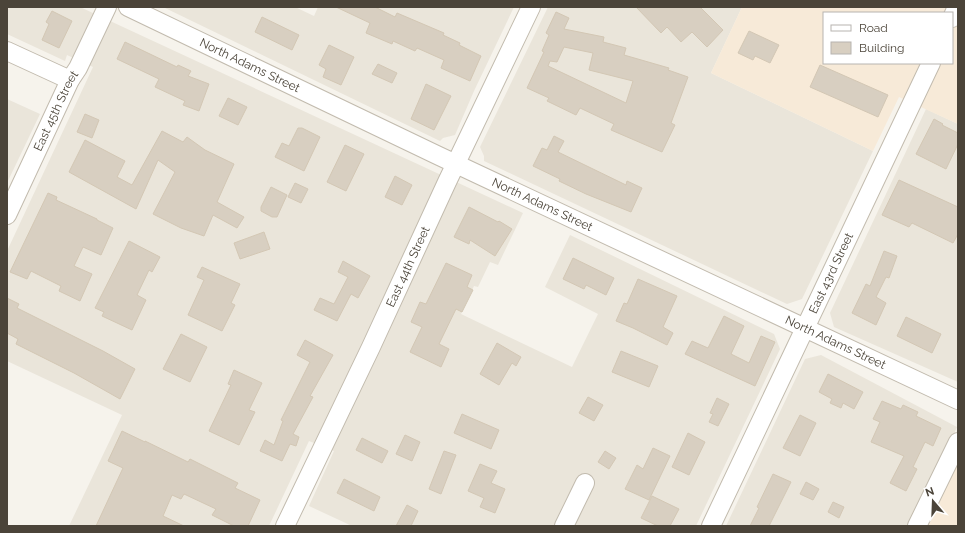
<svg xmlns="http://www.w3.org/2000/svg" width="965" height="533" viewBox="0 0 965 533" font-family="Raleway,sans-serif">
	<style>
		.residential { fill: #eae5da }
		.commercial { fill: #f7ead8; fill-rule: evenodd }
		.building { fill: #d8cfc1; stroke: #d3c7b4; fill-rule: evenodd }
		.lines { fill: none; stroke-linecap: round; stroke-linejoin: round }
		.minor-casing { stroke: #c2bbae; stroke-width: 20 }
		.minor { stroke: #fff; stroke-width: 18 }
		.labels { text-anchor: middle; stroke-width: 3; stroke-linejoin: round; paint-order: stroke }
		.street-label { font-size: 12px; fill: #4b4439; stroke: #fff }
	</style>
	<rect width="100%" height="100%" fill="#f6f3ec"/>
	<path class="residential" d="M 7,7 L 80,7 L 523,213 L 498,265 L 490,262 L 478,287 L 474,286 L 461,314 L 572,367 L 598,314 L 545,287 L 570,235 L 774,334 L 780,349 L 696,526 L 352,526 L 309,506 L 334,451 L 309,441 L 269,526 L 69,526 L 122,415 L 7,361 L 7,251 L 93,67 L 67,55 L 65,61 L 7,34 Z
		M 163,7 L 295,7 L 314,16 L 318,7 L 514,7 L 474,91 L 455,135 L 443,138 L 440,141 Z
		M 548,7 L 742,7 L 711,73 L 873,151 L 802,299 L 787,304 L 484,161 L 484,156 L 480,147 Z
		M 7,99 L 40,114 L 7,183 Z
		M 926,109 L 958,124 L 958,382 L 834,327 L 830,313 Z
		M 821,355 L 957,427 L 911,526 L 726,526 L 805,359 Z"/>
	<path class="commercial" d="M 742,7 L 958,7 L 958,124 L 899,97 L 873,151 L 711,73 ZM 824,13 L 952,13 L 952,63 L 824,63 Z
		M 958,460 L 958,526 L 926,526 Z"/>
	<path class="building" d="M 336,7 L 375,7 L 395,17 L 397,13 L 444,33 L 443,35 L 460,43 L 459,45 L 481,56 L 470,81 L 441,68 L 444,60 L 417,48 L 415,51 L 393,41 L 392,44 L 366,33 L 370,23 Z
		M 636,7 L 700,7 L 723,30 L 707,47 L 692,32 L 681,42 L 667,27 L 661,33 Z
		M 52,11 L 72,21 L 59,48 L 42,40 L 49,24 L 46,22 Z
		M 556,12 L 569,18 L 564,29 L 604,37 L 603,42 L 626,48 L 624,55 L 669,68 L 668,70 L 688,77 L 671,123 L 675,125 L 662,152 L 611,130 L 614,124 L 580,108 L 576,115 L 547,101 L 549,98 L 527,88 L 544,52 L 542,51 L 549,35 L 546,33 ZM 564,47 L 593,53 L 589,70 L 633,81 L 626,103 L 548,66 L 550,61 L 557,62 Z
		M 262,17 L 299,35 L 292,50 L 255,32 Z
		M 749,31 L 779,45 L 770,63 L 755,56 L 753,60 L 738,53 Z
		M 125,42 L 177,67 L 178,65 L 191,71 L 188,76 L 209,84 L 199,111 L 183,105 L 185,101 L 155,87 L 159,79 L 117,59 Z
		M 329,45 L 354,57 L 341,85 L 323,77 L 326,69 L 319,65 Z
		M 378,64 L 397,73 L 392,83 L 372,74 Z
		M 820,65 L 888,95 L 878,117 L 810,87 Z
		M 426,84 L 451,96 L 434,130 L 411,119 Z
		M 228,98 L 247,107 L 238,125 L 219,116 Z
		M 85,114 L 99,120 L 92,138 L 77,132 Z
		M 934,119 L 943,124 L 942,125 L 958,133 L 958,144 L 946,169 L 916,154 Z
		M 298,128 L 302,128 L 320,137 L 304,171 L 275,157 L 282,143 L 289,146 Z
		M 162,131 L 183,142 L 187,137 L 205,150 L 234,164 L 217,202 L 244,217 L 237,228 L 213,215 L 204,236 L 181,228 L 153,214 L 175,172 L 158,160 L 136,209 L 69,172 L 85,140 L 125,161 L 117,177 L 132,185 Z
		M 554,136 L 564,141 L 558,152 L 626,185 L 627,181 L 642,188 L 631,212 L 586,194 L 559,181 L 560,179 L 533,166 L 542,148 L 547,150 Z
		M 345,145 L 364,154 L 346,191 L 327,182 Z
		M 395,176 L 412,185 L 402,205 L 385,197 Z
		M 899,180 L 958,207 L 958,234 L 953,243 L 912,223 L 909,227 L 882,215 Z
		M 295,183 L 308,189 L 301,203 L 288,197 Z
		M 271,187 L 287,195 L 277,217 L 272,217 L 261,211 L 261,207 Z
		M 48,193 L 57,197 L 56,200 L 97,219 L 97,220 L 113,228 L 101,255 L 83,247 L 74,266 L 92,274 L 80,301 L 59,291 L 61,286 L 31,271 L 27,279 L 10,272 Z
		M 469,207 L 498,222 L 499,221 L 512,229 L 495,256 L 470,240 L 469,244 L 454,237 Z
		M 264,232 L 270,249 L 240,259 L 234,243 Z
		M 129,241 L 160,257 L 152,272 L 149,270 L 137,295 L 146,300 L 132,330 L 102,316 L 104,312 L 95,308 Z
		M 884,251 L 897,256 L 889,278 L 886,277 L 876,297 L 886,303 L 876,325 L 852,313 L 866,284 L 870,286 Z
		M 573,258 L 614,278 L 606,295 L 586,285 L 584,289 L 563,279 Z
		M 343,261 L 370,276 L 358,298 L 351,294 L 337,321 L 314,310 L 320,298 L 334,304 L 348,277 L 338,272 Z
		M 446,263 L 472,275 L 467,287 L 473,290 L 462,312 L 456,309 L 439,344 L 449,349 L 441,367 L 410,352 L 422,327 L 411,322 L 420,302 L 426,304 Z
		M 202,267 L 240,284 L 231,303 L 235,305 L 222,331 L 188,315 L 204,280 L 197,277 Z
		M 638,279 L 677,296 L 663,327 L 673,333 L 667,345 L 633,328 L 616,321 L 624,303 L 627,304 Z
		M 7,298 L 19,304 L 17,308 L 103,351 L 135,369 L 120,399 L 74,373 L 16,344 L 18,339 L 7,333 Z
		M 724,316 L 744,326 L 731,354 L 749,363 L 761,336 L 775,342 L 755,386 L 685,354 L 692,341 L 708,348 Z
		M 906,317 L 941,334 L 932,353 L 897,336 Z
		M 181,334 L 207,347 L 190,382 L 163,369 Z
		M 305,340 L 333,355 L 310,396 L 313,397 L 293,434 L 299,437 L 296,446 L 290,444 L 282,461 L 260,451 L 265,440 L 274,445 L 283,421 L 281,420 L 310,362 L 297,355 Z
		M 497,343 L 521,357 L 516,366 L 512,363 L 499,385 L 480,374 Z
		M 621,351 L 658,366 L 649,387 L 612,372 Z
		M 234,370 L 262,383 L 249,410 L 255,412 L 239,445 L 209,431 L 231,385 L 228,384 Z
		M 828,374 L 863,392 L 854,409 L 843,403 L 841,408 L 830,403 L 832,399 L 819,392 Z
		M 588,397 L 603,405 L 594,421 L 579,413 Z
		M 717,398 L 729,404 L 718,426 L 709,422 L 713,414 L 710,413 Z
		M 882,401 L 901,409 L 903,405 L 918,412 L 916,416 L 941,428 L 933,446 L 925,442 L 913,467 L 917,469 L 906,491 L 890,483 L 904,456 L 871,442 L 880,422 L 873,419 Z
		M 462,414 L 499,430 L 491,449 L 454,433 Z
		M 800,415 L 816,423 L 800,456 L 783,448 Z
		M 122,431 L 145,442 L 145,441 L 188,462 L 190,459 L 238,483 L 235,488 L 260,500 L 248,526 L 234,526 L 212,515 L 216,509 L 184,494 L 181,499 L 172,495 L 163,516 L 184,526 L 96,526 L 123,468 L 108,461 Z
		M 688,433 L 705,442 L 689,475 L 672,467 Z
		M 405,435 L 420,442 L 412,461 L 396,454 Z
		M 362,438 L 388,451 L 382,463 L 356,450 Z
		M 653,448 L 670,456 L 649,500 L 625,489 L 637,465 L 643,469 Z
		M 444,451 L 456,455 L 441,494 L 429,489 Z
		M 605,451 L 616,458 L 609,469 L 598,462 Z
		M 480,464 L 497,471 L 491,483 L 505,489 L 495,513 L 480,507 L 484,498 L 468,491 Z
		M 773,474 L 791,482 L 769,526 L 750,526 L 759,508 L 757,507 Z
		M 344,479 L 380,497 L 374,511 L 337,493 Z
		M 806,482 L 819,489 L 813,500 L 800,494 Z
		M 652,496 L 679,509 L 670,526 L 658,526 L 641,518 Z
		M 833,502 L 844,507 L 839,518 L 828,512 Z
		M 407,505 L 418,511 L 411,526 L 396,526 Z"/>
	<g class="lines">
		<defs>
			<g id="minor">
				<path id="s1" d="M 128,7 L 439,156 L 958,400"/>
				<path d="M 952,18 L 957,7"/>
				<path d="M 7,51 L 70,80"/>
				<path id="s2" d="M 7,215 L 70,80 L 78,68 L 107,7"/>
				<path id="s3" d="M 285,526 L 371,347 L 447,182 L 531,7"/>
				<path d="M 564,526 L 585,483"/>
				<path id="s4" d="M 711,526 L 931,63"/>
				<path d="M 917,526 L 958,442"/>
			</g>
		</defs>
		<use href="#minor" class="minor-casing"/>
		<use href="#minor" class="minor"/>
	</g>
	<g class="labels">
		<g class="street-label">
			<text dy="4" stroke="none"><textPath href="#s1" startOffset="135">North Adams Street</textPath></text>
			<text dy="4" stroke="none"><textPath href="#s2" startOffset="115">East 45th Street</textPath></text>
			<text dy="4" stroke="none"><textPath href="#s1" startOffset="459">North Adams Street</textPath></text>
			<text dy="4" stroke="none"><textPath href="#s3" startOffset="287">East 44th Street</textPath></text>
			<text dy="4" stroke="none"><textPath href="#s4" startOffset="280">East 43rd Street</textPath></text>
			<text dy="4" stroke="none"><textPath href="#s1" startOffset="783">North Adams Street</textPath></text>
		</g>
	</g>
	<rect width="965" height="533" fill="none" stroke="#4b4439" stroke-width="16"/>
	<rect x="823" y="12" width="130" height="52" fill="#ffffff" stroke="#b7b4b0"/>
	<rect x="831" y="25" width="20" height="6" fill="#ffffff" stroke="#b7b4b0"/>
	<text x="859" y="32" font-size="12" fill="#4b4439">Road</text>
	<rect x="831" y="42" width="20" height="12" fill="#d8cfc1" stroke="#b7b4b0"/>
	<text x="859" y="52" font-size="12" fill="#4b4439">Building</text>
	<g transform="translate(933 501) rotate(341)" stroke="#ffffff" stroke-width="3" paint-order="stroke">
	<path d="M0-3L7 15L0 10L-7 15Z" fill="#4b4439"/>
	<text y="-6" font-size="11" font-weight="bold" text-anchor="middle" fill="#4b4439">N</text>
	</g>
</svg>
